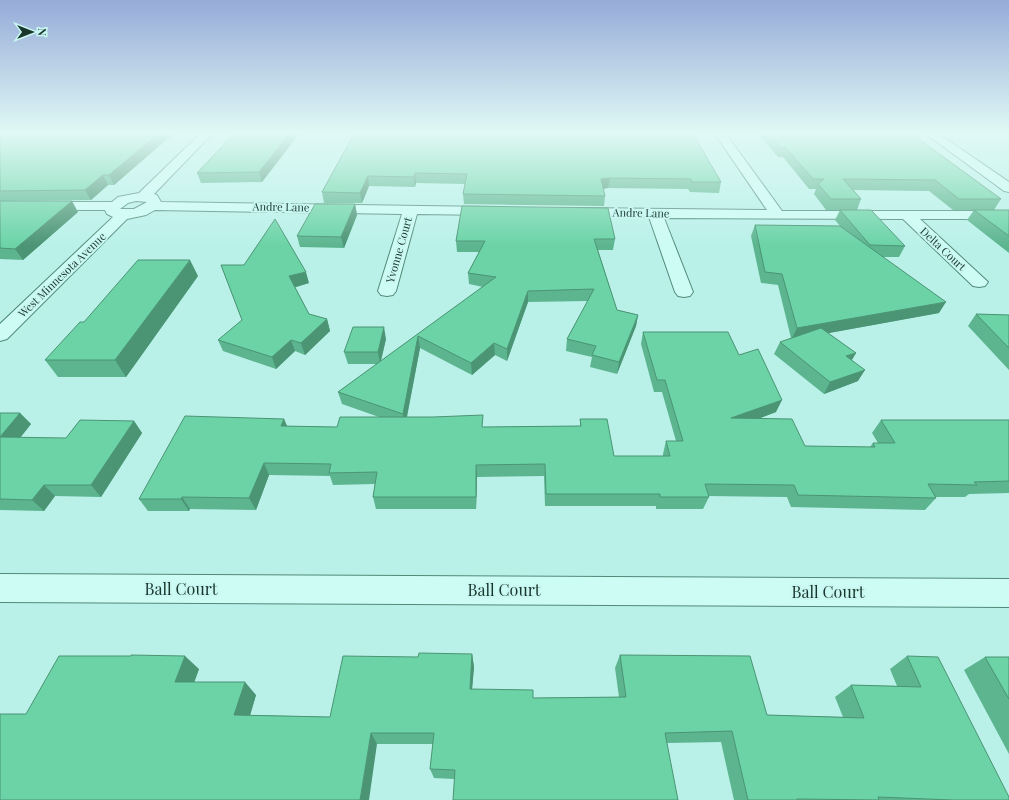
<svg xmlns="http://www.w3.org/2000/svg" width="1009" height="800" viewBox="0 0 1009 800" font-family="'Playfair Display',serif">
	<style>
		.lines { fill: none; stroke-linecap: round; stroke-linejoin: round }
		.minor-casing { stroke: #528978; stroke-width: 2 }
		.minor { fill: #cdfcf5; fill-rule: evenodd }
		.wall { fill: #5cb58f }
		.shaded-wall { fill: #4b9474 }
		.building { fill: #6bd3a6; stroke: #4b9474 }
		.labels { text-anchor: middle; stroke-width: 4; stroke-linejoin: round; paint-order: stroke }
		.far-street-label { font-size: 11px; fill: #19362c; stroke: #c9f8f2 }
		.near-street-label { font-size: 16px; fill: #19362c; stroke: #c9f8f2 }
	</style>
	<rect width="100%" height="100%" fill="#b9f1e9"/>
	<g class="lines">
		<defs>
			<path id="minor" d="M 200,134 L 212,134 L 154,194 L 157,195 L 161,202 L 490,207 L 495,208 L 497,211 L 495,214 L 490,215 L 417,214 L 396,291 L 393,295 L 387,296 L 381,295 L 378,291 L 402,214 L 155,210 L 146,215 L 127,219 L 7,339 L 0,341 L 0,324 L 113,217 L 107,214 L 105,210 L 0,210 L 0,202 L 112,202 L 118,197 L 139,193 ZM 136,201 L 147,202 L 134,209 L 120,209 L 128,203 Z
				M 715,134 L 726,134 L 782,211 L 1009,211 L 1009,219 L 920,219 L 988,282 L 985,286 L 979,287 L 973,286 L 903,219 L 664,218 L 693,292 L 690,296 L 684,297 L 678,296 L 675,292 L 649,217 L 578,216 L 573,215 L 571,212 L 573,209 L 578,208 L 767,210 Z
				M 926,134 L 939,134 L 1009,182 L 1009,192 L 1004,191 Z
				M 0,574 L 1009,579 L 1009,607 L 0,602 Z"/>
		</defs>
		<use href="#minor" class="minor-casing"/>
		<use href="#minor" class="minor"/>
	</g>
	<path class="wall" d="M 0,134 L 173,134 L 114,185 L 108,185 L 91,200 L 0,201 Z
		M 234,134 L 299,134 L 262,182 L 201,183 L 197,173 Z
		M 354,134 L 721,182 L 719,193 L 690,192 L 688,189 L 608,188 L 603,189 L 605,196 L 604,206 L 464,204 L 463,194 L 465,184 L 416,183 L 415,187 L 369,186 L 362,203 L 324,203 L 322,192 Z
		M 758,134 L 912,134 L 1001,199 L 994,210 L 953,210 L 929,191 L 853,190 L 861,199 L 857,210 L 826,210 L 814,194 L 816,189 L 809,189 L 783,157 L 778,157 Z
		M 0,201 L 78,212 L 23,260 L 0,259 Z
		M 355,204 L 357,215 L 344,248 L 300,247 L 297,236 Z
		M 462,206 L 615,239 L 613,250 L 598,250 L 617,310 L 638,315 L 636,326 L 617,374 L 590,367 L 592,357 L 566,351 L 567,339 L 588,301 L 528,302 L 507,361 L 495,355 L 472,375 L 420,348 L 407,417 L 483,427 L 580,426 L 580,419 L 614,456 L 663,456 L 663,454 L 666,441 L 676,441 L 662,392 L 654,392 L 641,344 L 643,332 L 739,355 L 776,412 L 758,419 L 805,446 L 870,447 L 873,443 L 878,443 L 872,433 L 881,420 L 1009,420 L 1009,493 L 969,494 L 965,497 L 935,497 L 936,498 L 925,510 L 791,507 L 787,497 L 708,496 L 709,497 L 703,509 L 656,509 L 656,506 L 545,506 L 544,476 L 477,477 L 476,509 L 376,509 L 373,497 L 375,484 L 333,485 L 330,476 L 269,475 L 256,510 L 190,509 L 189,511 L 148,511 L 139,499 L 284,419 L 287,426 L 337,427 L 379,417 L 342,404 L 338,392 L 377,364 L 348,364 L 344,352 L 386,339 L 381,361 L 483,287 L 469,284 L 468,273 L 479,252 L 457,252 L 456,241 Z
		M 840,210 L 905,246 L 899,257 L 883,257 L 939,313 L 828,333 L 856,353 L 852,360 L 858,381 L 824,394 L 774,354 L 780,342 L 791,338 L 778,285 L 761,283 L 751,236 L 755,225 L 840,226 L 835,220 Z
		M 974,210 L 1009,210 L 1009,253 L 967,220 Z
		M 221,265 L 309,283 L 295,287 L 309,314 L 327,319 L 330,331 L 305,355 L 295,351 L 276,369 L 223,351 L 218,340 L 242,320 Z
		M 198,276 L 126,377 L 58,377 L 45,360 L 84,322 Z
		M 976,314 L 1009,315 L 1009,370 L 968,326 Z
		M 0,413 L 20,413 L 31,424 L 20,438 L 66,438 L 134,421 L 142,433 L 101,497 L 55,496 L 44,511 L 0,510 Z
		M 472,654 L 474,667 L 472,689 L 533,698 L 619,697 L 615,668 L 620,655 L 767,715 L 843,717 L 835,697 L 851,685 L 897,686 L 890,669 L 907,656 L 1009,800 L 734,800 L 721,742 L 667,743 L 454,779 L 434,778 L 430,769 L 433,744 L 377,744 L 26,714 L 199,669 L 194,682 L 256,695 L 250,715 L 330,717 L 418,657 Z
		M 985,657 L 1009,657 L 1009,754 L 964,670 Z"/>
	<path class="shaded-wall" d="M 158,134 L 173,134 L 114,185 L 109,175 Z
		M 289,134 L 299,134 L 262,182 L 259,172 Z
		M 415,173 L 416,183 L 415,187 L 414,177 Z
		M 103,175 L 108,185 L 91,200 L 85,190 Z
		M 368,176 L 369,186 L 362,203 L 360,193 Z
		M 610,178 L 608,188 L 600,189 L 601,179 Z
		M 72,201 L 78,212 L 23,260 L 15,249 Z
		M 355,204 L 357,215 L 344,248 L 341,237 Z
		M 190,260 L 198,276 L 126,377 L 115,360 Z
		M 306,272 L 309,283 L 293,288 L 289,276 Z
		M 528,291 L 528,302 L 507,361 L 507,349 Z
		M 946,302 L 939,313 L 791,340 L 797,328 Z
		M 638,315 L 636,326 L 617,374 L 619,362 Z
		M 327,319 L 330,331 L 305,355 L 301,343 Z
		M 384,327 L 386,339 L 380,364 L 378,352 Z
		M 418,336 L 420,348 L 405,426 L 403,414 Z
		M 291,340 L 295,351 L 276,369 L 272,357 Z
		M 494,343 L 495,355 L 472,375 L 471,363 Z
		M 856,353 L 849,364 L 846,356 Z
		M 865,370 L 858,381 L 824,394 L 830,382 Z
		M 782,400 L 776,412 L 726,431 L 731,418 Z
		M 20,413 L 31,424 L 11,449 L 0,437 Z
		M 284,419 L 289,431 L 281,426 Z
		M 134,421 L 142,433 L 101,497 L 91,485 Z
		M 264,463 L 269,475 L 256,510 L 249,498 Z
		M 476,465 L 477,477 L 476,509 Z
		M 44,485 L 55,496 L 44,511 L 32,500 Z
		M 182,497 L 190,509 L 189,511 L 181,499 Z
		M 472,654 L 474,667 L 471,701 L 470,689 Z
		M 185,656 L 199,669 L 190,694 L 175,682 Z
		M 245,682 L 256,695 L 247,726 L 234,715 Z
		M 371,733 L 377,744 L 369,800 L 360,800 Z"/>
	<path class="building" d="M 0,134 L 158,134 L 109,175 L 103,175 L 85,190 L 0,191 Z
		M 234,134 L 289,134 L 259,172 L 197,173 Z
		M 354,134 L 693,134 L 721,182 L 692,182 L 691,179 L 610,178 L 601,179 L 605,196 L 463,194 L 467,174 L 415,173 L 414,177 L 368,176 L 360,193 L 322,192 Z
		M 769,134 L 912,134 L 1001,199 L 959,199 L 935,180 L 843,179 L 861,199 L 831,199 L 818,184 L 824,179 L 813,179 L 786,148 L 781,148 Z
		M 0,201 L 72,201 L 15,249 L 0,248 Z
		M 315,204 L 355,204 L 341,237 L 297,236 Z
		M 462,206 L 608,208 L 615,239 L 594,239 L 617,310 L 638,315 L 619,362 L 592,355 L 596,346 L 567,339 L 594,289 L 528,291 L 507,349 L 494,343 L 471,363 L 418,336 L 403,414 L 338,392 L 496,277 L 468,273 L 485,241 L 456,241 Z
		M 840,210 L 871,210 L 905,246 L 870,245 Z
		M 974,210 L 1009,210 L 1009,236 Z
		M 275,219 L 306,272 L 289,276 L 309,314 L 327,319 L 301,343 L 291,340 L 272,357 L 218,340 L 242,320 L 221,265 L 244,265 Z
		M 755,225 L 840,226 L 946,302 L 797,328 L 782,274 L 765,272 Z
		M 138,260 L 190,260 L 115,360 L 45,360 L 80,322 L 84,322 Z
		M 976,314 L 1009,315 L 1009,348 Z
		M 353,327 L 384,327 L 378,352 L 344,352 Z
		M 821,328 L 856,353 L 846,356 L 865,370 L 830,382 L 780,342 Z
		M 643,332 L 728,332 L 739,355 L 758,349 L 782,400 L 731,418 L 792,419 L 805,446 L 875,447 L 873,443 L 895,443 L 881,420 L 1009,420 L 1009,481 L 974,482 L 977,485 L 928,484 L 936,498 L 798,495 L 794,485 L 705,484 L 709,497 L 660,497 L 660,494 L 546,494 L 545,464 L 476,465 L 476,497 L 373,497 L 377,472 L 329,473 L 331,464 L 264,463 L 249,498 L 182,497 L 181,499 L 139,499 L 185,416 L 284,419 L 281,426 L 337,427 L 340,417 L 433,417 L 483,415 L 482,427 L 581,426 L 580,419 L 607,419 L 614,456 L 670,456 L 666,441 L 683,441 L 665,380 L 657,380 Z
		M 0,413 L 20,413 L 0,437 Z
		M 80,420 L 134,421 L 91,485 L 44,485 L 32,500 L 0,499 L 0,437 L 66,438 Z
		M 419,653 L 472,654 L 470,689 L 533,690 L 533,698 L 626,697 L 620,655 L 750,656 L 767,715 L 864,718 L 851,685 L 921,687 L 907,656 L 938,657 L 1009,797 L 1009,800 L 953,800 L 878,797 L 879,800 L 797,799 L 797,800 L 748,800 L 732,731 L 665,733 L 678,800 L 453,800 L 455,770 L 430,769 L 434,733 L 371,733 L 360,800 L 0,800 L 0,714 L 26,714 L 59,656 L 131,656 L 131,655 L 185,656 L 175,682 L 245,682 L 234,715 L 330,717 L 343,656 L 418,657 Z
		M 985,657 L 1009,657 L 1009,699 Z"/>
	<linearGradient id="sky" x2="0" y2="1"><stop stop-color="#96abd8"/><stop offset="0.54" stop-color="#e0f9f5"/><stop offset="1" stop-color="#e0f9f5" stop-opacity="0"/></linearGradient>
	<rect width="1009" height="246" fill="url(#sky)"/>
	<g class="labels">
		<g class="far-street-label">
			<text transform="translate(281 207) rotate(1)" y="4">Andre Lane</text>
			<text transform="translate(641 213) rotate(1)" y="4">Andre Lane</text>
			<text transform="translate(943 249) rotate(43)" y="4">Delta Court</text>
			<text transform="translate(399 250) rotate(-74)" y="4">Yvonne Court</text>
			<text transform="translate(62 275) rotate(-44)" y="4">West Minnesota Avenue</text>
		</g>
		<g class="near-street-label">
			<text x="181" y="595">Ball Court</text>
			<text x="504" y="596">Ball Court</text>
			<text x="828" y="598">Ball Court</text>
		</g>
	</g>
	<g transform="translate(32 32) rotate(90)" stroke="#c9f8f2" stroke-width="3" paint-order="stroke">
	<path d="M0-3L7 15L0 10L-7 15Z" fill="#19362c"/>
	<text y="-6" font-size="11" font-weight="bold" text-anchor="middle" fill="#19362c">N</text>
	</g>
</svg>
